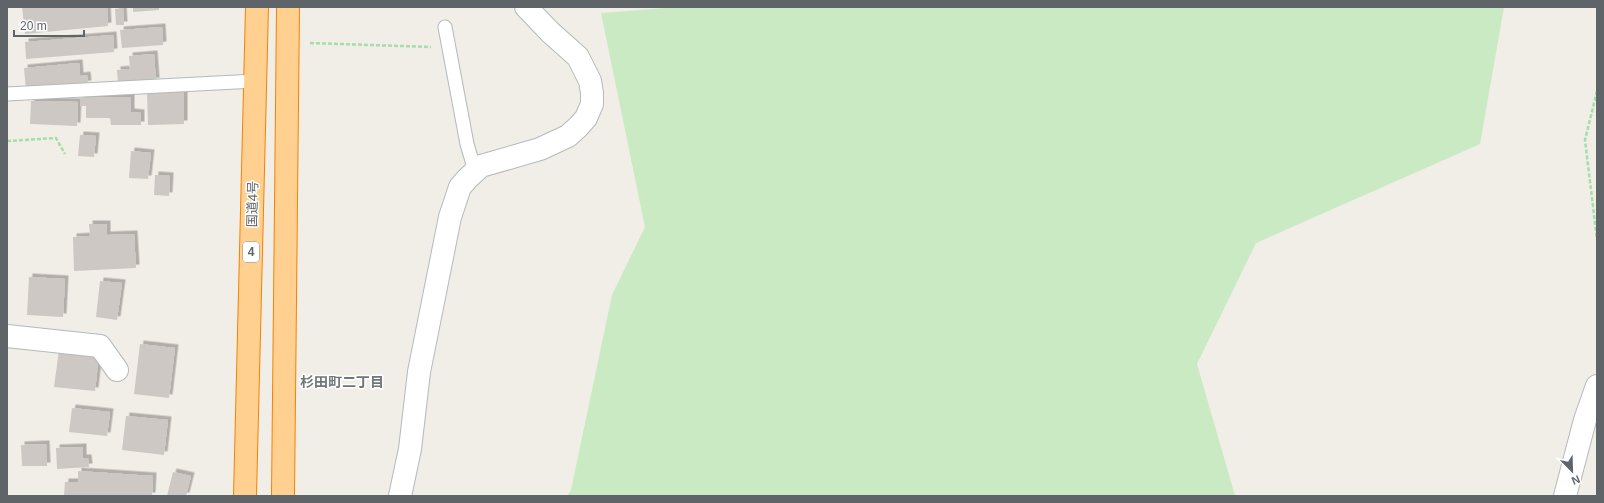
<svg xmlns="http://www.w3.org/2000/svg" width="1604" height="503" viewBox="0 0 1604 503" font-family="Helvetica,'Noto Sans JP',sans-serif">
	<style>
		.green { fill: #c9eac2 }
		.building { fill: #cdc8c3; filter: url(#shadow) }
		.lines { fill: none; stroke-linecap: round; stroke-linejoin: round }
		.lane-casing { stroke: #b4b9bc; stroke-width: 15 }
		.street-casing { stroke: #b4b9bc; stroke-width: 24 }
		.highway-casing { stroke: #f88100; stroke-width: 24 }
		.path { stroke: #a4dea9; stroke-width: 2.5; stroke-dasharray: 4 2; stroke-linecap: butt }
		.lane { stroke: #fff; stroke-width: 13 }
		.street { stroke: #fff; stroke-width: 22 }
		.highway { stroke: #ffd090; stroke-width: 22 }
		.labels { text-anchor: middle; stroke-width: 3; stroke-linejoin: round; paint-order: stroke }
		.shield { fill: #fff; stroke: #8e9295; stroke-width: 1 }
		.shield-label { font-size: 12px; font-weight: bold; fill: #5e6468 }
		.street-label { font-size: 13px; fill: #5e6468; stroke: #fff }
		.neighbourhood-label { font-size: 14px; font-weight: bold; fill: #6f777a; stroke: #fff }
	</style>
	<defs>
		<filter id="shadow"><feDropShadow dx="3.5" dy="-3.5" stdDeviation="0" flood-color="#0004"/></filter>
	</defs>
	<rect width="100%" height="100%" fill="#f1ede7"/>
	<path class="green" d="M 679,7 L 1504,7 L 1480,144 L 1256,243 L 1197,364 L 1235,496 L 567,496 L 571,490 L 612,295 L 645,227 L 601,13 Z"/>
	<path class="building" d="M 22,7 L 107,7 L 108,26 L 25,34 Z
		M 133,7 L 159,7 L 159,10 L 133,12 Z
		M 123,8 L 124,25 L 116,25 L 115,9 Z
		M 162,27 L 163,45 L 122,48 L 120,30 Z
		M 113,35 L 114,52 L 26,59 L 25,42 Z
		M 154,54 L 156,81 L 118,84 L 117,70 L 130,69 L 129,56 Z
		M 79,63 L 80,76 L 87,75 L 88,84 L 26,90 L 24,68 Z
		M 184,92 L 184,124 L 148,125 L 147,93 Z
		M 131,97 L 131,112 L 141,113 L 141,125 L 111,125 L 110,118 L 86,118 L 86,106 L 80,106 L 80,98 Z
		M 31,101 L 78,102 L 77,126 L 30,124 Z
		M 80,135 L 96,136 L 94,157 L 78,156 Z
		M 131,151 L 151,153 L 148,179 L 129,178 Z
		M 155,175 L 170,176 L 169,196 L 154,195 Z
		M 89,224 L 107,224 L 107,235 L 134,234 L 136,268 L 74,271 L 73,237 L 90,236 Z
		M 29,277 L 65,279 L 63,317 L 27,315 Z
		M 100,281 L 122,283 L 117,320 L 96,317 Z
		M 140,344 L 175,348 L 169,398 L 134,394 Z
		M 59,350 L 99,355 L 95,391 L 54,387 Z
		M 72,408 L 110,412 L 107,436 L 69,432 Z
		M 126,416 L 168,420 L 164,455 L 122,450 Z
		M 46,444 L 47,466 L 22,466 L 21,445 Z
		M 83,447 L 83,458 L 88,458 L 89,467 L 57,469 L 56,448 Z
		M 78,471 L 153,476 L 152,496 L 64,496 L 65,482 L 78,482 Z
		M 173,472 L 191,476 L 186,496 L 167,496 Z"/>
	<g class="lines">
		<defs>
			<path id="lane" d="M 445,27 L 467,144 L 475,171
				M 7,94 L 255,81"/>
			<path id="street" d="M 7,336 L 100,346 L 117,370
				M 400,496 L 410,449 L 419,372 L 450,217 L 460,187 L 468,178 L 481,166 L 540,149 L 568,136 L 578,127 L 586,118 L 592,104 L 592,93 L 590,81 L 578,57 L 550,32 L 526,7
				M 1565,496 L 1585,420 L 1597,386"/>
			<path id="highway" d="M 245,496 L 257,7
				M 283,496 L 288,7"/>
		</defs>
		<use href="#lane" class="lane-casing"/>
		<use href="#street" class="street-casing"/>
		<use href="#highway" class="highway-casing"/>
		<path class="path" d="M 310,43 L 431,47
			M 1597,91 L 1585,140 L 1597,240
			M 7,141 L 56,138 L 65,154"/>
		<use href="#lane" class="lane"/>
		<use href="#street" class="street"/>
		<use href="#highway" class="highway"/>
	</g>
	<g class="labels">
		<rect class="shield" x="243" y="242" width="16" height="20" rx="3"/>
		<g class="shield-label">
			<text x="251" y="256">4</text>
		</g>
		<g class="street-label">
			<text transform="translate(252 204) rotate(-89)" y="5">国道4号</text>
		</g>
		<g class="neighbourhood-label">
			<text x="342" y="387">杉田町二丁目</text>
		</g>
	</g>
	<rect width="1604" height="503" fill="none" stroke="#5e6468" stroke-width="16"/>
	<g transform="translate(1572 471) rotate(157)" stroke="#ffffff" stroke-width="3" paint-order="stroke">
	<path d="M0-3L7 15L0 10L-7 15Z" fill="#5e6468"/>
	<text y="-6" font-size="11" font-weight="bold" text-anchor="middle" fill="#5e6468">N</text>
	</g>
	<path d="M14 30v6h70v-6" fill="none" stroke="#5e6468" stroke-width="2"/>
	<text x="20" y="30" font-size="12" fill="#5e6468" stroke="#ffffff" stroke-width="3" paint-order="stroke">20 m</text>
</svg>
